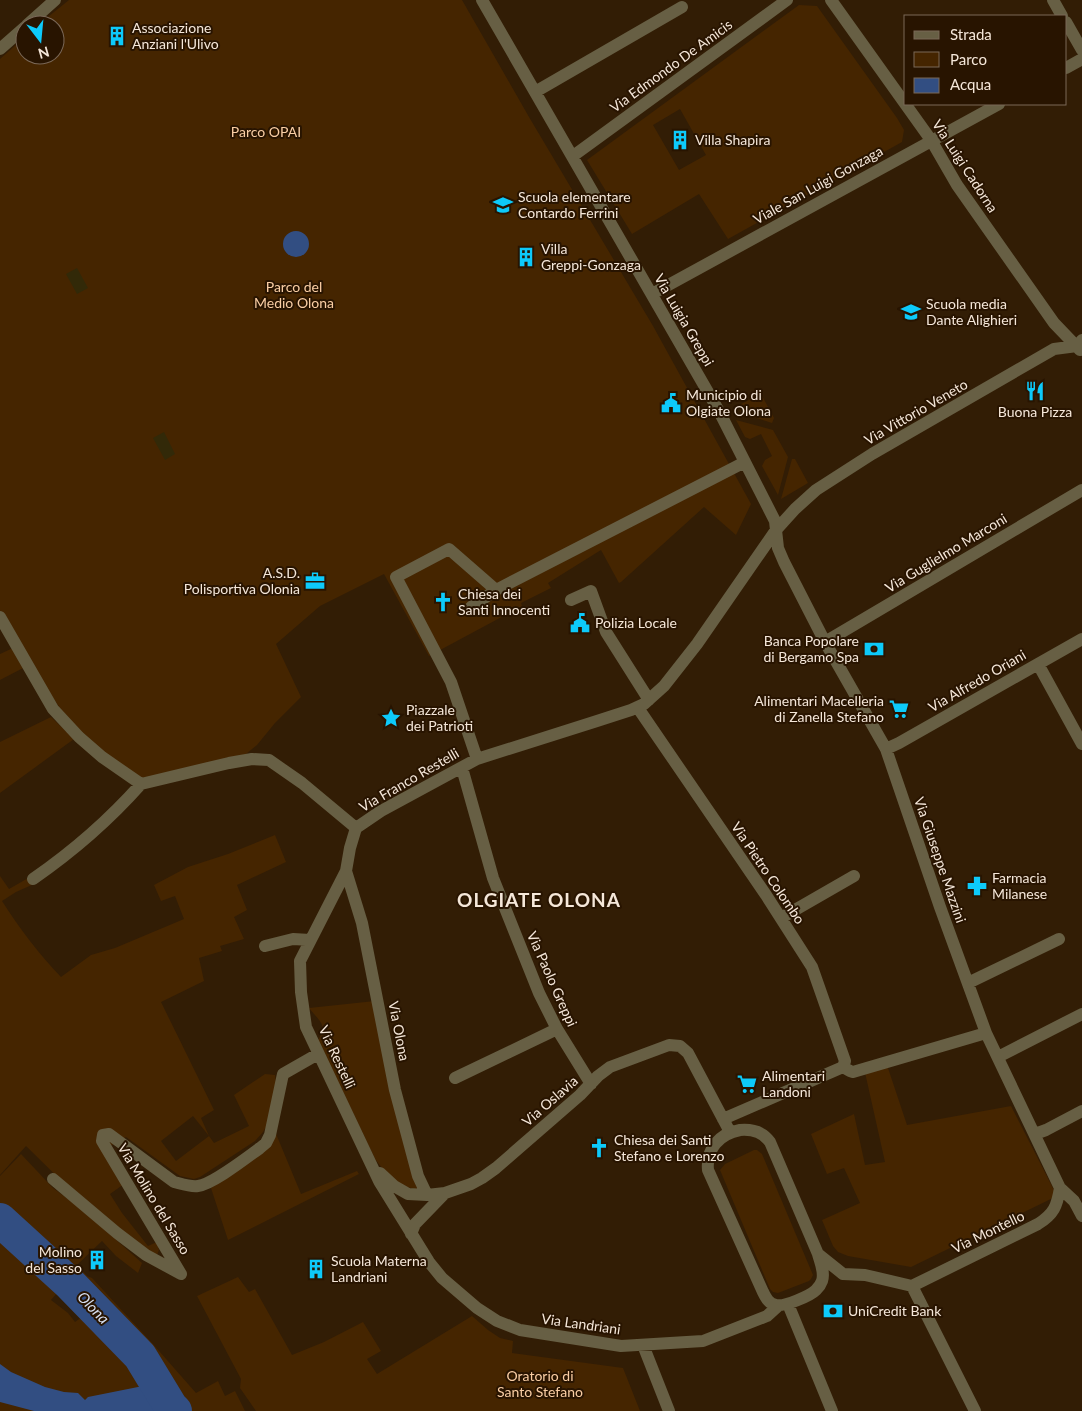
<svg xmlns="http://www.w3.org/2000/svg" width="1082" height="1411" viewBox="0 0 1082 1411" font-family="Lato,sans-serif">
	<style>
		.green { fill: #452500; fill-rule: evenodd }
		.sand { fill: #322908 }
		.water { fill: #324e82 }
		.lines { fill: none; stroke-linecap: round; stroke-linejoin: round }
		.river { stroke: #324e82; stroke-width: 34 }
		.minor { stroke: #675f44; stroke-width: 12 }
		.labels { text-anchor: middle; stroke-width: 4; stroke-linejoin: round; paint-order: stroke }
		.poi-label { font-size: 14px; fill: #f5e7d9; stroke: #281400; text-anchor: start }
		.street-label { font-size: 14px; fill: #f5e7d9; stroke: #281400 }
		.park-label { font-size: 14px; fill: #facea4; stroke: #281400 }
		.water-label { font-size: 15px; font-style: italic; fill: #d6dff0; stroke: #281400 }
		.district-label { font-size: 19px; font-weight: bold; letter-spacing: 1px; fill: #f5e7d9; stroke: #281400 }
	</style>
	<rect width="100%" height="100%" fill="#321d05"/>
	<path class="green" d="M 69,0 L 462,0 L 529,117 L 653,326 L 751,504 L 736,535 L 704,507 L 621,582 L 619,583 L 601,550 L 548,583 L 551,588 L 521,603 L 522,606 L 429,656 L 384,574 L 320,606 L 276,644 L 301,697 L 275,723 L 257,745 L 246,754 L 141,784 L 79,737 L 0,617 L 0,59 L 25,37 L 25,55 L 55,55 L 55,25 L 38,25 Z
		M 799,5 L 817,6 L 897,118 L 904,130 L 902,142 L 728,239 L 699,194 L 632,234 L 587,160 ZM 680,109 L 706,155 L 679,170 L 653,125 Z
		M 761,394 L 774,418 L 772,423 L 741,413 L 739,405 Z
		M 736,420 L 773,430 L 788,457 L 778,495 L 762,466 L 765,460 L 772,456 L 761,434 L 750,439 L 745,437 Z
		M 792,459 L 795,459 L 808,483 L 781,499 Z
		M 13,648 L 25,667 L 0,680 L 0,654 Z
		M 51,717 L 74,739 L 0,793 L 0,742 Z
		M 275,835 L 286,862 L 237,885 L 247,910 L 234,917 L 244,939 L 220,946 L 222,951 L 199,958 L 204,981 L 161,1002 L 214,1110 L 201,1118 L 209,1136 L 214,1143 L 249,1126 L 234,1095 L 265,1074 L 275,1075 L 276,1083 L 268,1124 L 263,1132 L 255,1141 L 200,1177 L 194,1179 L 180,1176 L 126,1137 L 107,1148 L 124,1184 L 110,1194 L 122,1213 L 148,1246 L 157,1242 L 159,1250 L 157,1255 L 152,1255 L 90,1209 L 26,1146 L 0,1175 L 0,876 L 9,889 L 30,877 L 34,884 L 16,892 L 2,901 C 19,928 39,954 61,977 L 91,955 L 115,948 L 184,919 L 175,896 L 161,901 L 154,885 L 188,867 L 228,854 ZM 193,1116 L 209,1136 L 176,1161 L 161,1141 Z
		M 375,1001 L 421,1190 C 397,1187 389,1177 375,1159 L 318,1040 C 329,1025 318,1020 309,1008 Z
		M 886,1062 L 907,1125 L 1011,1106 L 1057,1196 L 911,1267 L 848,1256 L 838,1252 L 833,1246 L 822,1220 L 860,1203 L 844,1168 L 827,1174 L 811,1134 L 854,1114 L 865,1165 L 885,1162 L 864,1068 Z
		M 274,1129 L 301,1194 L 357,1171 L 359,1174 L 228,1240 L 211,1188 Z
		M 754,1150 L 757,1150 L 762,1154 L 813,1275 L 811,1279 L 809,1281 L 778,1293 L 773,1292 L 770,1289 L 720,1170 L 725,1164 Z
		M 21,1154 L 53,1188 L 83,1210 L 142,1263 L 138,1273 L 116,1256 L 102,1241 L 77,1265 L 87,1276 L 92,1278 L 152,1343 L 196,1393 L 218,1381 L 225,1396 L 235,1391 L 245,1411 L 0,1411 L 0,1176 ZM 57,1293 L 82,1317 L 75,1322 L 68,1313 L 51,1300 Z
		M 238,1277 L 249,1292 L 255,1289 L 292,1355 L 324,1342 L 363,1322 L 381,1351 L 367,1359 L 377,1374 L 472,1316 L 488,1330 L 500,1338 L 513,1341 L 512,1353 L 623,1368 L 640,1411 L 256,1411 L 240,1388 L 241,1379 L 197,1296 Z"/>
	<path class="sand" d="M 77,268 L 88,288 L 77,294 L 66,274 Z
		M 164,432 L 175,454 L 165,460 L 153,438 Z"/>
	<path class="water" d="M283 244a13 13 0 1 1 26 0a13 13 0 1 1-26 0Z
		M 0,1364 L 11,1372 L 45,1387 L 64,1392 L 78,1393 L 85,1400 L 88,1397 L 138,1387 L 166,1386 L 192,1411 L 34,1411 L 0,1402 Z"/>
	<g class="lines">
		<path class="river" d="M 0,1220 L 69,1283 L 140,1356 L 171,1407 L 175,1411"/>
		<path class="minor" d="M 482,0 L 720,413 L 775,521 L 778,548 L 784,562 L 825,642 L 886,749 L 940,907 L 986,1033 L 1060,1188 L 1074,1201 L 1082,1216
			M 831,0 L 931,140 L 957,185 L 1054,323 L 1080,350
			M 1053,0 L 1062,16
			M 1066,22 L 1082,50
			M 27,25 L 55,0
			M 0,49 L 25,27
			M 1066,68 L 1082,59
			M 535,92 L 682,7
			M 573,156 L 787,0
			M 652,294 L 999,104
			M 571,600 L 591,591 L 606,632 L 649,700
			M 471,607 L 496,590 L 745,462
			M 0,617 L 53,709 L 79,737 L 102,757 L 141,784 L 229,763 L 252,759 L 269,760 L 302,783 L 356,828
			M 825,642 L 1082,490
			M 1038,664 L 1082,744
			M 638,708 L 766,895 L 812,967 L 845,1061 L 843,1067
			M 886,749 L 899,743 L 1082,639
			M 477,759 L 451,682 L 396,577 L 449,549 L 496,590
			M 462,768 L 493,878 L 539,993 L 557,1029 L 591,1084
			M 356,828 L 381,811 L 477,759 L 597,721 L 631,710 L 644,704 L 664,686 L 697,644 L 776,530 L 795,509 L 816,490 L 872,454 L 1054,349 L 1077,346 L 1082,340
			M 356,828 L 350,848 L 346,871 L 300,961 L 301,992 L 306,1027 L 379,1181 L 429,1262 L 442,1278 L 477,1308 L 497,1321 L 520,1330 L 621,1346 L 703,1341 L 767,1316 L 778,1306
			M 346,871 L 362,923 L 395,1090 L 418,1176 L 427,1195
			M 33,879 C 72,852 109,820 141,784
			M 781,918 L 854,876
			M 265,946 L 293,939 L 310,940
			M 968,983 L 1059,939
			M 998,1057 L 1082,1014
			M 843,1067 L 850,1071 L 853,1072 L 986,1033
			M 455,1078 L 557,1029
			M 723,1119 L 843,1067
			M 740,1130 C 752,1129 763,1132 770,1142 L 818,1254 C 820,1262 825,1272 822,1281 C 821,1284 818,1288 816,1290 C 810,1296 784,1307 776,1305 C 769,1304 766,1298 763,1292 L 708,1170 C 706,1149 719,1134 740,1130 Z
			M 1035,1134 L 1046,1130 L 1082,1111
			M 380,1173 L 394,1186 L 408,1194 L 427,1195 L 445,1193 L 471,1184 L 482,1178 L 496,1168 L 580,1095 L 598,1076 L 610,1067 L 669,1045 L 680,1046 L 688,1053 L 730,1132
			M 53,1179 L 117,1233 L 146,1255 L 181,1274
			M 411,1234 L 415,1224 L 445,1193
			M 818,1254 L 843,1274 L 865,1275 L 912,1286
			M 181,1274 L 102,1141 L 103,1135 L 109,1134 L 174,1182 C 182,1184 190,1187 198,1186 C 213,1184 246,1158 260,1148 L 266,1143 L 270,1135 L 283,1074 L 318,1054
			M 912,1286 L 1038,1224 C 1054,1214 1057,1206 1060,1188
			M 912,1286 L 975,1411
			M 788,1304 L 832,1411
			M 643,1345 L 669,1411"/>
	</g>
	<defs>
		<symbol id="building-bare" viewBox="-9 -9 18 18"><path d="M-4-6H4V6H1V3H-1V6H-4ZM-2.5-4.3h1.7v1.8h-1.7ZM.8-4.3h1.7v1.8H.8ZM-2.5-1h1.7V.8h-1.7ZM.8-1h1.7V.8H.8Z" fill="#0dcafa" stroke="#281400" stroke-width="2.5" paint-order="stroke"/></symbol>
		<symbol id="school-bare" viewBox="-9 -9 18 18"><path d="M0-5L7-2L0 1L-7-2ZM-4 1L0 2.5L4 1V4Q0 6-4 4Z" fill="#0dcafa" stroke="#281400" stroke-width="2.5" paint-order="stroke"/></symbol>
		<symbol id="restaurant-bare" viewBox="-9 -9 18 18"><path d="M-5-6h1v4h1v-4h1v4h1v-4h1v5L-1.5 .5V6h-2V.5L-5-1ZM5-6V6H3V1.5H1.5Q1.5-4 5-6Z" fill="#0dcafa" stroke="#281400" stroke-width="2.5" paint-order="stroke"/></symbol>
		<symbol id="civic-bare" viewBox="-9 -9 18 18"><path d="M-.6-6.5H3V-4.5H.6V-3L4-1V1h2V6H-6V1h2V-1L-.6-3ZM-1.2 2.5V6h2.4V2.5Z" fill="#0dcafa" stroke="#281400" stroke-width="2.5" paint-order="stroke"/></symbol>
		<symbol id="office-bare" viewBox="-9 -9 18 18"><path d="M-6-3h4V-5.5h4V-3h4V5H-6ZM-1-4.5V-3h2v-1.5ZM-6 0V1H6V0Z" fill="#0dcafa" stroke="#281400" stroke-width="2.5" paint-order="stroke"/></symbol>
		<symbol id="church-bare" viewBox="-9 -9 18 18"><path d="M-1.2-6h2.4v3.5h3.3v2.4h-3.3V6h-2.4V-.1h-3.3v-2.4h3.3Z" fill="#0dcafa" stroke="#281400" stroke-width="2.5" paint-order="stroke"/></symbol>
		<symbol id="bank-bare" viewBox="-9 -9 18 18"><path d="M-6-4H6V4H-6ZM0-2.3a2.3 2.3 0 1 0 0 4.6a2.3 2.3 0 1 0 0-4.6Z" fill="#0dcafa" stroke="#281400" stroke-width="2.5" paint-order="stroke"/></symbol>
		<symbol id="supermarket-bare" viewBox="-9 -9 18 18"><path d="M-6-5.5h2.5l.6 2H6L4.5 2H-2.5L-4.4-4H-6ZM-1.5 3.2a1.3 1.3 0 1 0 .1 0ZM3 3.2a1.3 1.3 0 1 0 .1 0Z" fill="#0dcafa" stroke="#281400" stroke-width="2.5" paint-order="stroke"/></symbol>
		<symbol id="sight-bare" viewBox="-9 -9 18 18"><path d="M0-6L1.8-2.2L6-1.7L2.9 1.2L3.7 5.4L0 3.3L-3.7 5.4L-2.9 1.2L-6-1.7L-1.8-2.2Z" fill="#0dcafa" stroke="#281400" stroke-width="2.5" paint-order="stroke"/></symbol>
		<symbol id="pharmacy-bare" viewBox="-9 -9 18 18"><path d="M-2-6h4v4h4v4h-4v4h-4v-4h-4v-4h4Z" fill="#0dcafa" stroke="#281400" stroke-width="2.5" paint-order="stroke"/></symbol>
	</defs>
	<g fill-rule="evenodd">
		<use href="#building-bare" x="103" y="22" width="28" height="28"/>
		<use href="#building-bare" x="666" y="126" width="28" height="28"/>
		<use href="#school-bare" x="489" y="191" width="28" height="28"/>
		<use href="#building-bare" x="512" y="243" width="28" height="28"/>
		<use href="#school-bare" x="897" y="298" width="28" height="28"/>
		<use href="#restaurant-bare" x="1021" y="377" width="28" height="28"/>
		<use href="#civic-bare" x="657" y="389" width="28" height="28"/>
		<use href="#office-bare" x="301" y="567" width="28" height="28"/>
		<use href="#church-bare" x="429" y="588" width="28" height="28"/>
		<use href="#civic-bare" x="566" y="609" width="28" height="28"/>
		<use href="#bank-bare" x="860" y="635" width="28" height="28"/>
		<use href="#supermarket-bare" x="885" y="695" width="28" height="28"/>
		<use href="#sight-bare" x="377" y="704" width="28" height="28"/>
		<use href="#pharmacy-bare" x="963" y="872" width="28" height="28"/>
		<use href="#supermarket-bare" x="733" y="1070" width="28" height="28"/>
		<use href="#church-bare" x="585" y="1134" width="28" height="28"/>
		<use href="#building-bare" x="83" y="1246" width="28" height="28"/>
		<use href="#building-bare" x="302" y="1255" width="28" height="28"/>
		<use href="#bank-bare" x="819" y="1297" width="28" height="28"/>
	</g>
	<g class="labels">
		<g class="poi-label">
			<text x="132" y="33">Associazione<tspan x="132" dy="16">Anziani l'Ulivo</tspan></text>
			<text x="695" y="145">Villa Shapira</text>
			<text x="518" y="202">Scuola elementare<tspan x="518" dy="16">Contardo Ferrini</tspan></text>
			<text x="541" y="254">Villa<tspan x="541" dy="16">Greppi-Gonzaga</tspan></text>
			<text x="926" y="309">Scuola media<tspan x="926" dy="16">Dante Alighieri</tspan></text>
			<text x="686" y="400">Municipio di<tspan x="686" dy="16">Olgiate Olona</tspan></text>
			<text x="1035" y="417" text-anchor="middle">Buona Pizza</text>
			<text x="300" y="578" text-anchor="end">A.S.D.<tspan x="300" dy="16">Polisportiva Olonia</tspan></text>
			<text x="458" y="599">Chiesa dei<tspan x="458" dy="16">Santi Innocenti</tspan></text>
			<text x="595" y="628">Polizia Locale</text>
			<text x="859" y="646" text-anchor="end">Banca Popolare<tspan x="859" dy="16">di Bergamo Spa</tspan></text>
			<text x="884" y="706" text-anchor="end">Alimentari Macelleria<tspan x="884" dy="16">di Zanella Stefano</tspan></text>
			<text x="406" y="715">Piazzale<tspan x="406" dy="16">dei Patrioti</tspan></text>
			<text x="992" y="883">Farmacia<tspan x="992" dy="16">Milanese</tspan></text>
			<text x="762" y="1081">Alimentari<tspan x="762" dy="16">Landoni</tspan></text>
			<text x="614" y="1145">Chiesa dei Santi<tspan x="614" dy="16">Stefano e Lorenzo</tspan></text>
			<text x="82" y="1257" text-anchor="end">Molino<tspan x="82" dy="16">del Sasso</tspan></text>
			<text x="331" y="1266">Scuola Materna<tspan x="331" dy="16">Landriani</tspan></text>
			<text x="848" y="1316">UniCredit Bank</text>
		</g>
		<g class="street-label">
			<text transform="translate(671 66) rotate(-36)" y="5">Via Edmondo De Amicis</text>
			<text transform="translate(965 166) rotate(57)" y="5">Via Luigi Cadorna</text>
			<text transform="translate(818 185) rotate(-29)" y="5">Viale San Luigi Gonzaga</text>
			<text transform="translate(684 320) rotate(60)" y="5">Via Luigia Greppi</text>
			<text transform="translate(916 412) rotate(-30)" y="5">Via Vittorio Veneto</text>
			<text transform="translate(946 553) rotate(-31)" y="5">Via Guglielmo Marconi</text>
			<text transform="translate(977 681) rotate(-30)" y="5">Via Alfredo Oriani</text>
			<text transform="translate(409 780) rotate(-30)" y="5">Via Franco Restelli</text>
			<text transform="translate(940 860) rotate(71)" y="5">Via Giuseppe Mazzini</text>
			<text transform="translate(768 873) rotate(56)" y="5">Via Pietro Colombo</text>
			<text transform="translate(552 979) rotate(66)" y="5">Via Paolo Greppi</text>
			<text transform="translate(399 1031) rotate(79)" y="5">Via Olona</text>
			<text transform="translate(337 1057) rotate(65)" y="5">Via Restelli</text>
			<text transform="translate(550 1101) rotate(-41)" y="5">Via Oslavia</text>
			<text transform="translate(154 1199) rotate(59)" y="5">Via Molino del Sasso</text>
			<text transform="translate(988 1232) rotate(-26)" y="5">Via Montello</text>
			<text transform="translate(581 1324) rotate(8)" y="5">Via Landriani</text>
		</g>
		<g class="park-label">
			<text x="266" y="137">Parco OPAI</text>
			<text x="294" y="292">Parco del<tspan x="294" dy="16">Medio Olona</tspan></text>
			<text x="540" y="1381">Oratorio di<tspan x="540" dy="16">Santo Stefano</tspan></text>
		</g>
		<g class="water-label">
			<text transform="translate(93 1308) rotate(46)" y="5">Olona</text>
		</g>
		<g class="district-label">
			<text x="539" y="907">OLGIATE OLONA</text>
		</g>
	</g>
	<rect x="904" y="15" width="162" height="90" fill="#281400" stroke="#7a6857"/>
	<rect x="914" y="31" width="25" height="8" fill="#675f44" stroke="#7a6857"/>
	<text x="950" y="40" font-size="15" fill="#f5e7d9">Strada</text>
	<rect x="914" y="52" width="25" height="15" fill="#452500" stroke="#7a6857"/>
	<text x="950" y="65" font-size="15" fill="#f5e7d9">Parco</text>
	<rect x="914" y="78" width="25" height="15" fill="#324e82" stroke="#7a6857"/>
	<text x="950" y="90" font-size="15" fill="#f5e7d9">Acqua</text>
	<g transform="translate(40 40) rotate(164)"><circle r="24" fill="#281400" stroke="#7a6857"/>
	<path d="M0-4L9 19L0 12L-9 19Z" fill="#0dcafa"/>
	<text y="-8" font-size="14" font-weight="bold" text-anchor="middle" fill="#f5e7d9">N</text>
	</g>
</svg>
